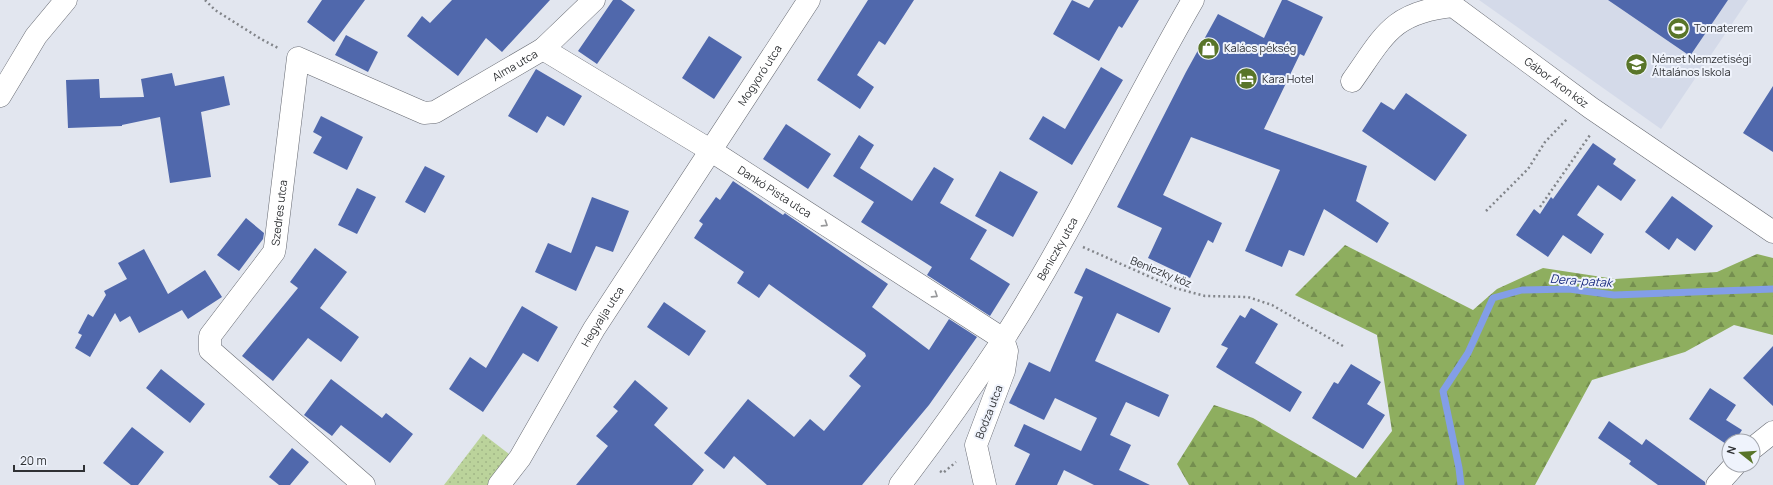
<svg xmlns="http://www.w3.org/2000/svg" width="1773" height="485" viewBox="0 0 1773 485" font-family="Manrope,sans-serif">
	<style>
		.built { fill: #d4dae9 }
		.forest { fill: url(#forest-firs) }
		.park { fill: url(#park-dots) }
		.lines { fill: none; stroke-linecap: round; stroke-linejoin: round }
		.stream { stroke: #839ee7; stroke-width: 7 }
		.building { fill: #5068ac }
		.minor-casing { stroke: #686b73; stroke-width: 23 }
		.secondary-casing { stroke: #686b73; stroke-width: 23 }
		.path { stroke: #82858a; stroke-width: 2.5; stroke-dasharray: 2 3; stroke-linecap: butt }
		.minor { stroke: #fff; stroke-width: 22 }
		.secondary { stroke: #fff; stroke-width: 22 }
		.oneway { stroke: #97989a }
		.labels { text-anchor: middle; stroke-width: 4; stroke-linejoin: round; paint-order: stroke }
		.poi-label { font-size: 11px; fill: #2f3134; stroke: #eff3fc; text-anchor: start }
		.street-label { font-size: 11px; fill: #2f3134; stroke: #eff3fc }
		.water-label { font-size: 12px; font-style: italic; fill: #192b7e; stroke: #eff3fc }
	</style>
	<defs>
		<pattern id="forest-firs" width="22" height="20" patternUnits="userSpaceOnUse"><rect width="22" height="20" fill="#8eae5f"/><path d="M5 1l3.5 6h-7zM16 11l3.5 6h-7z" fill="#748e4f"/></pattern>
		<pattern id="park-dots" width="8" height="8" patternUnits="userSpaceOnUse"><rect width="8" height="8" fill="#bbd39b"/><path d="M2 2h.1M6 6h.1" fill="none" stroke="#a1b686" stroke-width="1.8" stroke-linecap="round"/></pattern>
	</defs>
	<rect width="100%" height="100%" fill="#e2e6ef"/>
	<path class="built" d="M 1479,0 L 1748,0 L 1661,129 Z"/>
	<path class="forest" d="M 1345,245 L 1473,310 L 1497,289 L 1543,268 L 1615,279 L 1717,272 L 1757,254 L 1773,258 L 1773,335 L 1734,325 L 1685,352 L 1592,380 L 1535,485 L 1189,485 L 1177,464 L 1214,405 L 1253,418 L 1356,478 L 1392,431 L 1377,335 L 1295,295 Z"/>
	<path class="park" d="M 483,434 L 513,457 L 492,485 L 444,485 Z"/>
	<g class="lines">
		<path class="stream" d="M 1461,485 L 1459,468 L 1443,391 L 1468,353 L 1493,298 L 1522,290 L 1569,289 L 1614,295 L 1773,289"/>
	</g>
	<path class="building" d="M 322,0 L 365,0 L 334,42 L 307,22 Z
		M 452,0 L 550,0 L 502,52 L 486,38 L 458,76 L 407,36 L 422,16 L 430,23 Z
		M 613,0 L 621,0 L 635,10 L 597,64 L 578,51 Z
		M 868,0 L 914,0 L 885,45 L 879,41 L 857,75 L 874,87 L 860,109 L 817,80 Z
		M 1072,0 L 1089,8 L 1094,0 L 1139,0 L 1122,28 L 1119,26 L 1099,61 L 1053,34 Z
		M 1282,0 L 1287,0 L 1323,17 L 1304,56 L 1300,54 L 1264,129 L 1367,166 L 1356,201 L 1389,223 L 1377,243 L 1324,209 L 1304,256 L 1289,250 L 1282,267 L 1245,251 L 1280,170 L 1191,137 L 1163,195 L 1222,223 L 1213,243 L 1208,240 L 1190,278 L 1148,258 L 1162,228 L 1117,207 L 1186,72 L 1218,14 L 1264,38 Z
		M 1608,0 L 1728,0 L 1690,56 Z
		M 346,35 L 378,52 L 368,72 L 335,55 Z
		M 709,36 L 742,57 L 714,99 L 682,78 Z
		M 1101,67 L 1123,80 L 1072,165 L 1029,139 L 1043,116 L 1065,129 Z
		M 536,69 L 582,96 L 564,126 L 547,116 L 537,133 L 508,116 Z
		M 172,73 L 175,86 L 224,76 L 230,105 L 201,112 L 211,177 L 170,183 L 160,117 L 122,125 L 122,126 L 68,128 L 66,80 L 99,79 L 100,98 L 144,97 L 141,79 Z
		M 1773,86 L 1773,152 L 1743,133 Z
		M 1406,93 L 1467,135 L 1435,181 L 1362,131 L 1381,102 L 1394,110 Z
		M 321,116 L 363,137 L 347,170 L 313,153 L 322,137 L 313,132 Z
		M 786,124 L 831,154 L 808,189 L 763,159 Z
		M 859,135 L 874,145 L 860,168 L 912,201 L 934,167 L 954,179 L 940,203 L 987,230 L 970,259 L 1010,284 L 990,316 L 927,275 L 932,267 L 861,222 L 874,202 L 833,176 Z
		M 1593,143 L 1616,159 L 1613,164 L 1636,180 L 1621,201 L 1598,185 L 1577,215 L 1604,234 L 1591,254 L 1563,235 L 1548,257 L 1516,235 L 1534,209 L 1540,214 L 1551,197 L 1553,199 Z
		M 425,166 L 445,176 L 425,213 L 405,202 Z
		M 1000,171 L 1038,192 L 1013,237 L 975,216 Z
		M 733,181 L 783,215 L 785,213 L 786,214 L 888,284 L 872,307 L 929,350 L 949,319 L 977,337 L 929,405 L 862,485 L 767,485 L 734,456 L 724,469 L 704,453 L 748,399 L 794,437 L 810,419 L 824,431 L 861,386 L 849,376 L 866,356 L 865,353 L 769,284 L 759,298 L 737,283 L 744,272 L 694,238 L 703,224 L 699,221 L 716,197 L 720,200 Z
		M 357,188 L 376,197 L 357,234 L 338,225 Z
		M 1672,196 L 1713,226 L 1695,251 L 1677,238 L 1669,250 L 1645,232 Z
		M 592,197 L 629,211 L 613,252 L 596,246 L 576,291 L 535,272 L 548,243 L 571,253 Z
		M 246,218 L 264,233 L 263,239 L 239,271 L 217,255 Z
		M 315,248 L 347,272 L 320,308 L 359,337 L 341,362 L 308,338 L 273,381 L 242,356 L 298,288 L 290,282 Z
		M 144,249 L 168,294 L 205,270 L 222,297 L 188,319 L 182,310 L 139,333 L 130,316 L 120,322 L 115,313 L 90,357 L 75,348 L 82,335 L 78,333 L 88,314 L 93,317 L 106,295 L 104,291 L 127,279 L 118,263 Z
		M 1086,268 L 1171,308 L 1159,333 L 1117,313 L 1095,361 L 1169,395 L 1159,417 L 1126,402 L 1110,435 L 1131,445 L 1119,470 L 1150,485 L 1094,485 L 1064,470 L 1057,485 L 1015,485 L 1030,454 L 1014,446 L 1024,424 L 1081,451 L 1097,418 L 1055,398 L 1044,420 L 1009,403 L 1029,362 L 1050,372 L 1083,297 L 1074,293 Z
		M 664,302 L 706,331 L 689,356 L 647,327 Z
		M 522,306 L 558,327 L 538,362 L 523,353 L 483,412 L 449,389 L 470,357 L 486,368 Z
		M 1251,308 L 1278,324 L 1255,363 L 1302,392 L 1290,412 L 1216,367 L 1228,348 L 1221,345 L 1240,315 L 1245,318 Z
		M 1773,346 L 1773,406 L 1743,378 Z
		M 1351,364 L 1381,382 L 1367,404 L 1385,415 L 1363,449 L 1312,418 L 1334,382 L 1338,384 Z
		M 161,369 L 205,404 L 190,423 L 146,388 Z
		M 331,379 L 382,418 L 386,413 L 413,434 L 390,463 L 341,425 L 332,436 L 304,415 Z
		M 635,380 L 668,408 L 654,425 L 704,470 L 692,485 L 576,485 L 608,446 L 596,436 L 618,411 L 613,407 Z
		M 1710,388 L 1736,405 L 1726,420 L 1742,430 L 1735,441 L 1729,441 L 1729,446 L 1689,419 Z
		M 1609,421 L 1642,445 L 1646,439 L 1705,482 L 1705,485 L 1658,485 L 1629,464 L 1631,461 L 1598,438 Z
		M 132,427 L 164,452 L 138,485 L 131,485 L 103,463 Z
		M 292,448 L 309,462 L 290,485 L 279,485 L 269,477 Z"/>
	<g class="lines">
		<defs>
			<g id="minor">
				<path id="s1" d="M 543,49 L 710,150 L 1003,339 L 1007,351 L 1004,371 L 976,445 L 985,485"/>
				<path id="s2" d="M 1352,81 C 1384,36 1392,12 1453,6 L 1591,108 L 1773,232"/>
				<path d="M 0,96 L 36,36 L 66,0"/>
				<path d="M 1753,448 L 1773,432"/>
				<path id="s3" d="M 364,485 L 210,350 L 210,336 L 274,252 L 275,247 L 298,58 L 424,113 L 435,112 L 543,49 L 594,0"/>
				<path id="s4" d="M 499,485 L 520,458 L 594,329 L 809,0"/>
				<path d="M 1717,485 L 1735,465"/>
			</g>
			<g id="secondary">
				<path id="s5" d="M 900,485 C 936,438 970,390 1003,340 C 1073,231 1128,112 1193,0"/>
			</g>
		</defs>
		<use href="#minor" class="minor-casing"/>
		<use href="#secondary" class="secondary-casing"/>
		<path class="path" d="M 205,0 L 215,10 L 261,39 L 278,48
			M 1540,207 L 1590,135
			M 1486,211 L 1528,169 L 1545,142 L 1567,119
			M 1083,247 L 1175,288 L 1205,296 L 1248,297 L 1272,305 L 1343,346
			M 940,471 L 943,473 L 956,462"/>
		<use href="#minor" class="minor"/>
		<use href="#secondary" class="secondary"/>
	</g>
	<defs><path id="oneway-chevron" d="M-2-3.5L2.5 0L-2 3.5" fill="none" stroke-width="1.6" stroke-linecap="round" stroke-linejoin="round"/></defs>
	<g class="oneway">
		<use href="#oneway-chevron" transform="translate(825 224) rotate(33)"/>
		<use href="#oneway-chevron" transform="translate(935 295) rotate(33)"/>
	</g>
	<defs>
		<symbol id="stadium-disc" viewBox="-11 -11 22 22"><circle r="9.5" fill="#597529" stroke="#eff3fc"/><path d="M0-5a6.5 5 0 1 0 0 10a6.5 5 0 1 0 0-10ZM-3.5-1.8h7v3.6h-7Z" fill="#fff"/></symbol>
		<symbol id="shop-disc" viewBox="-11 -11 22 22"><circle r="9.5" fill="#597529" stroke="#eff3fc"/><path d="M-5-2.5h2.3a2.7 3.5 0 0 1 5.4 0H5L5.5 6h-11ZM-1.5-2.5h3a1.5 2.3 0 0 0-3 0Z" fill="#fff"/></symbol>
		<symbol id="school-disc" viewBox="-11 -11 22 22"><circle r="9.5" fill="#597529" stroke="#eff3fc"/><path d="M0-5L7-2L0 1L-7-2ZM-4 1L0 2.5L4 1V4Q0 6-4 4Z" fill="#fff"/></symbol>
		<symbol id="hotel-disc" viewBox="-11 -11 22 22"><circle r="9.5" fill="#597529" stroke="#eff3fc"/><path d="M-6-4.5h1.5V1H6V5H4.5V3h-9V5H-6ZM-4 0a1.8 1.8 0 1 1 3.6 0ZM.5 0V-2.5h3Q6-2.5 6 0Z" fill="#fff"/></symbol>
	</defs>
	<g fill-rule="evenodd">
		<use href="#stadium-disc" x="1666" y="16" width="25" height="25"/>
		<use href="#shop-disc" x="1196" y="36" width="25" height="25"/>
		<use href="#school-disc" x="1624" y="52" width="25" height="25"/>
		<use href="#hotel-disc" x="1234" y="66" width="25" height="25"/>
	</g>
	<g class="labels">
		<g class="poi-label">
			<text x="1694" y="32">Tornaterem</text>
			<text x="1224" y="52">Kalács pékség</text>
			<text x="1652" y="63">Német Nemzetiségi<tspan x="1652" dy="13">Általános Iskola</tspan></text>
			<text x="1262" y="83">Kara Hotel</text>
		</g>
		<g class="street-label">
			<text dy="4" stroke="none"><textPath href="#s3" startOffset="761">Alma utca</textPath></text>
			<text dy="4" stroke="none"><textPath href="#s4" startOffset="486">Mogyoró utca</textPath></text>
			<text dy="4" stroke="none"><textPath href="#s2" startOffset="261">Gábor Áron köz</textPath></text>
			<text dy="4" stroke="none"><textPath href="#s1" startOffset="272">Dankó Pista utca</textPath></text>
			<text dy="4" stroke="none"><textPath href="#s3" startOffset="364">Szedres utca</textPath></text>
			<text dy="4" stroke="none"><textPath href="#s5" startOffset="284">Beniczky utca</textPath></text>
			<text transform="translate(1161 272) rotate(22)" y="4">Beniczky köz</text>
			<text dy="4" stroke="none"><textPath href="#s4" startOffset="198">Hegyalja utca</textPath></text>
			<text transform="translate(989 412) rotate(-69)" y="4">Bodza utca</text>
		</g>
		<g class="water-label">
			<text transform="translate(1581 281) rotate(4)" y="4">Dera-patak</text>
		</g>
	</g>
	<g transform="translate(1741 453) rotate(287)"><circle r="19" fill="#eff3fc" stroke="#a2a5ac"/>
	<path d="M0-3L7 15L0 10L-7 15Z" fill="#597529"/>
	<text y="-6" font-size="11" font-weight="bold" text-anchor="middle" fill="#2f3134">N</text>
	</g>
	<path d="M14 465v6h70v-6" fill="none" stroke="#2f3134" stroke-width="2"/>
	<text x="20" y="465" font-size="12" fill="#2f3134" stroke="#eff3fc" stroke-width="3" paint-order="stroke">20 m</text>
</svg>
